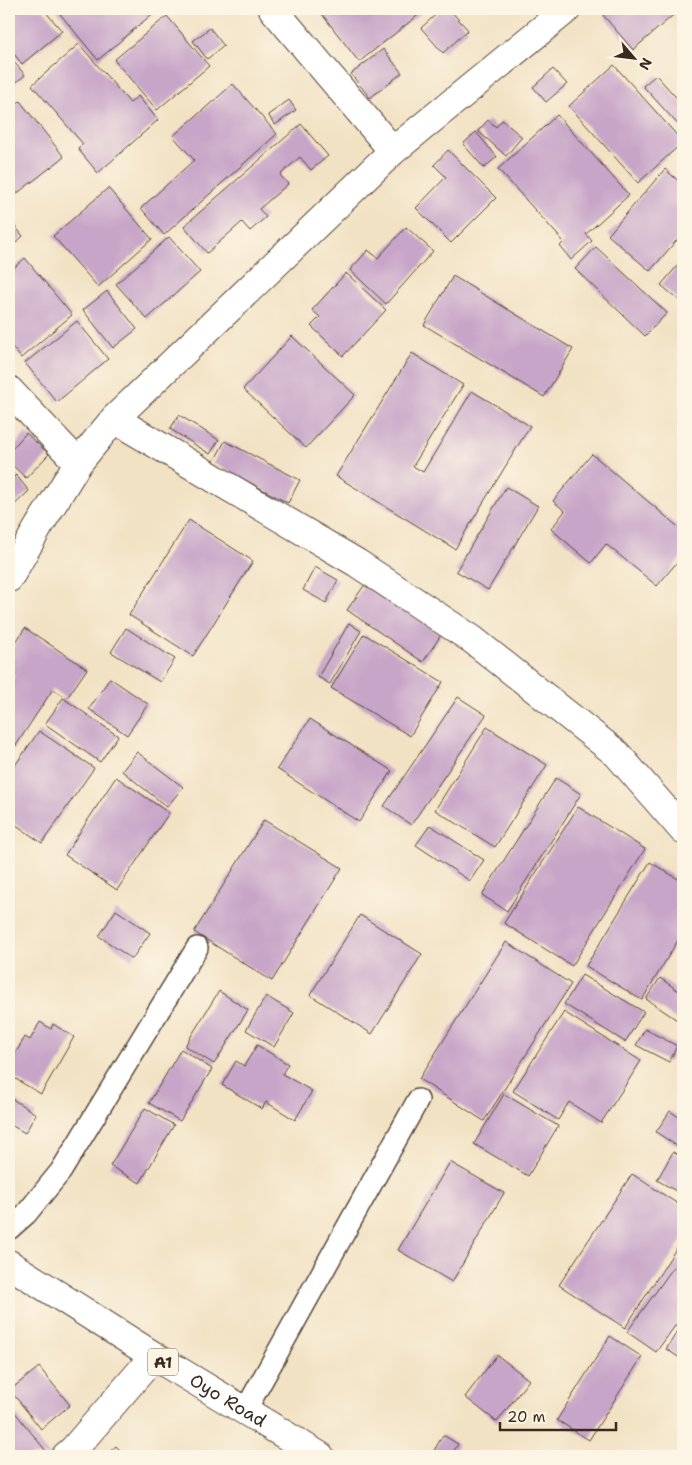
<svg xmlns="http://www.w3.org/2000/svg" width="692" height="1465" viewBox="0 0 692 1465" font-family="'Shantell Sans',sans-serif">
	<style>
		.building { fill: #c7a5c8 }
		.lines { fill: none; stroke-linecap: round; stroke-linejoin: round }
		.lane-casing { stroke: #564637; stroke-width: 24 }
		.street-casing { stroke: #564637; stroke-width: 30 }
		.highway-casing { stroke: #564637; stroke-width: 30 }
		.lane { stroke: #fff; stroke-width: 21 }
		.street { stroke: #fff; stroke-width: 28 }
		.highway { stroke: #fff; stroke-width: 28 }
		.labels { text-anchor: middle; stroke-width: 4; stroke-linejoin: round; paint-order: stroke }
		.shield { fill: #fcf5e5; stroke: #75675a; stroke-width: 1 }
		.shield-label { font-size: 16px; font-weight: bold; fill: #3b2a1e }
		.street-label { font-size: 18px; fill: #3b2a1e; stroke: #fcf5e5 }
	</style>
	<rect width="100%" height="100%" fill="#fcf5e5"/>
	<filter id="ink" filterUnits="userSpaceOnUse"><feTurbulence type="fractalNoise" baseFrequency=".02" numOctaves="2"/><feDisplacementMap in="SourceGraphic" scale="10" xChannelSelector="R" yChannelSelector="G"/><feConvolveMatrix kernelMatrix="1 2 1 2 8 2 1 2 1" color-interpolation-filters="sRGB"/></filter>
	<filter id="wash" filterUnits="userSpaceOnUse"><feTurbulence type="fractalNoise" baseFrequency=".0096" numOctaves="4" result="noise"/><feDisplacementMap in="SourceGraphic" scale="20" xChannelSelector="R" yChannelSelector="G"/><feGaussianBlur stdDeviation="1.12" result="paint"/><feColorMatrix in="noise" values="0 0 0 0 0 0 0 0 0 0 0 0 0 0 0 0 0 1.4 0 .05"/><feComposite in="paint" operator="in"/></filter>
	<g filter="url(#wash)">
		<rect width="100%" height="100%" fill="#f2e2c4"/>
		<g id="blocks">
			<path class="building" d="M 9,9 L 43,9 L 62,31 L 22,64 L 9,48 Z
				M 56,9 L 158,9 L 98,60 Z
				M 318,9 L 426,9 L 359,62 Z
				M 442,9 L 449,9 L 468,30 L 443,53 L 421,28 Z
				M 609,9 L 680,9 L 633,50 L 603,15 Z
				M 167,16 L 209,66 L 157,110 L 114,60 Z
				M 210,28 L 224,46 L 207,59 L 193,41 Z
				M 79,44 L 130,103 L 138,96 L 158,120 L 98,173 L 78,149 L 83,144 L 32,85 Z
				M 383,49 L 402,73 L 370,98 L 351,74 Z
				M 9,56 L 25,75 L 9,88 Z
				M 614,65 L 683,142 L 638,183 L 569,106 Z
				M 553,69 L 567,84 L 546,102 L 533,87 Z
				M 656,75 L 683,105 L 683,130 L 643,86 Z
				M 233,84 L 277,134 L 164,235 L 141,208 L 194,160 L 173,136 Z
				M 289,100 L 296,110 L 275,125 L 268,115 Z
				M 20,101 L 64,157 L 15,195 L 9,188 L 9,109 Z
				M 557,115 L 629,195 L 586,234 L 592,241 L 571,260 L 560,246 L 564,242 L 498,169 Z
				M 488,120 L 496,127 L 502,120 L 522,137 L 506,156 L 478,131 Z
				M 301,124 L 328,156 L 311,170 L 300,157 L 280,175 L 288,184 L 259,209 L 266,217 L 250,231 L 242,222 L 207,253 L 184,226 Z
				M 476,132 L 497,157 L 484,168 L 463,144 Z
				M 448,150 L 496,198 L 451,243 L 416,208 L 446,177 L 434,165 Z
				M 665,169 L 683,185 L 683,233 L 650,271 L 608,235 Z
				M 108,188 L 152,239 L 98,287 L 53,236 Z
				M 9,219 L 23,236 L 9,249 Z
				M 406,227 L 433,251 L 386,304 L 350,270 L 368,250 L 378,258 Z
				M 169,237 L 200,272 L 147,319 L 116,284 Z
				M 596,247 L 667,313 L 645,336 L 575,269 Z
				M 25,258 L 72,315 L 21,358 L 9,343 L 9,335 L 13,332 L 9,327 L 9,272 Z
				M 683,259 L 683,299 L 681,302 L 661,285 Z
				M 346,273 L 386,310 L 343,356 L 311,326 L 320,317 L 312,310 Z
				M 453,276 L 573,349 L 544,397 L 424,325 Z
				M 107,291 L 137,329 L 113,348 L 83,310 Z
				M 77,321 L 108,359 L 57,402 L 25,363 Z
				M 292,336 L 355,395 L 306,448 L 243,389 Z
				M 412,353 L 463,385 L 413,466 L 423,472 L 472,391 L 530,426 L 455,549 L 336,476 Z
				M 179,415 L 219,440 L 210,454 L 170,429 Z
				M 26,433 L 49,454 L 26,478 L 9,462 L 9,452 Z
				M 225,441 L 300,480 L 288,503 L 213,463 Z
				M 592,454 L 683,531 L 683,555 L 657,586 L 606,544 L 591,563 L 551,529 L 565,511 L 553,501 Z
				M 16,475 L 29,491 L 9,510 L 9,482 Z
				M 506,487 L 538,506 L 488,590 L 456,571 Z
				M 189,520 L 253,561 L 193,656 L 129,615 Z
				M 315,567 L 338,580 L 326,603 L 303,590 Z
				M 366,583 L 441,635 L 423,662 L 347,610 Z
				M 349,623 L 361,631 L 330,684 L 318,677 Z
				M 25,628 L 87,669 L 67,698 L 53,689 L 9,756 L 9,685 L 15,675 L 9,671 L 9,653 Z
				M 126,628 L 175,659 L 160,682 L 111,652 Z
				M 364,634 L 443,682 L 410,736 L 331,688 Z
				M 110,678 L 148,704 L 127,735 L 89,709 Z
				M 458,697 L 486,715 L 411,825 L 384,806 Z
				M 63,698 L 118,736 L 100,762 L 45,724 Z
				M 310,719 L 392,771 L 359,822 L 277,769 Z
				M 487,727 L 547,765 L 495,847 L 435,810 Z
				M 39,731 L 94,768 L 42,843 L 9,820 L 9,774 Z
				M 137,752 L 183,787 L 167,807 L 122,771 Z
				M 116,777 L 169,813 L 117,890 L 65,855 Z
				M 556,778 L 581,794 L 507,911 L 482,895 Z
				M 578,807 L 645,849 L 572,966 L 504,923 Z
				M 264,820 L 342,868 L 272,981 L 194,932 Z
				M 430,825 L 484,860 L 470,881 L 416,845 Z
				M 650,862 L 683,882 L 683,932 L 642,1000 L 586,966 Z
				M 116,910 L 150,933 L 132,959 L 99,936 Z
				M 360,915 L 422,954 L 372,1034 L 310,995 Z
				M 506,942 L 571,984 L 484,1121 L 419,1079 Z
				M 582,975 L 644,1012 L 625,1042 L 564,1004 Z
				M 660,978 L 683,994 L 683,1024 L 646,999 Z
				M 219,991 L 248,1010 L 214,1064 L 185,1046 Z
				M 266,996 L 294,1013 L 274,1047 L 246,1030 Z
				M 564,1012 L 641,1061 L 601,1123 L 569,1102 L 558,1120 L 513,1091 Z
				M 40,1022 L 51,1029 L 53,1024 L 74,1037 L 41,1094 L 9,1075 L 9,1064 L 25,1037 L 30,1040 Z
				M 645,1029 L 677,1046 L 669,1062 L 636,1045 Z
				M 257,1045 L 288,1064 L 282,1074 L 312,1091 L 295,1120 L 266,1102 L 262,1109 L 222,1085 L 236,1061 L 244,1066 Z
				M 181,1049 L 212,1069 L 180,1121 L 149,1103 Z
				M 504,1094 L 558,1126 L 528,1176 L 474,1144 Z
				M 9,1097 L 36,1114 L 25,1133 L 9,1124 Z
				M 145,1108 L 174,1125 L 140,1183 L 110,1166 Z
				M 670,1111 L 683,1120 L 683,1150 L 656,1132 Z
				M 673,1152 L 683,1158 L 683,1195 L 657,1180 Z
				M 450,1162 L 504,1193 L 452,1282 L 398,1250 Z
				M 632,1174 L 678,1204 L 679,1203 L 683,1207 L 683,1238 L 625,1328 L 559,1285 Z
				M 683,1254 L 683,1315 L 656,1352 L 627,1332 Z
				M 683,1323 L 683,1360 L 666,1349 Z
				M 610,1336 L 642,1357 L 589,1440 L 557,1420 Z
				M 497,1355 L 529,1380 L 497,1422 L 465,1397 Z
				M 39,1367 L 70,1405 L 41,1429 L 10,1390 Z
				M 9,1405 L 50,1456 L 9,1456 Z
				M 443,1435 L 458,1444 L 451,1456 L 435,1456 L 432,1454 Z
				M 116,1446 L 126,1456 L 105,1456 Z"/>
		</g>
	</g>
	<g filter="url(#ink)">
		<use href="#blocks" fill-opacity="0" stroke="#564637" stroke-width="1"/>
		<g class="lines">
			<defs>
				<path id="lane" d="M 9,1229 L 26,1214 L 61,1171 L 197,948
					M 245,1411 L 418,1100"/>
				<path id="street" d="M 273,9 L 393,151
					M 9,390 L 78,463
					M 114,419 L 357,563 L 473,640 L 617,754 L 683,830
					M 9,578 L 39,526 L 78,463 L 114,419 L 393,151 L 567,9
					M 66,1456 L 73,1450 L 154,1356"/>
				<g id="highway">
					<path id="s1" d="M 9,1264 L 154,1356 L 320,1456"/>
				</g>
			</defs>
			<use href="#lane" class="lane-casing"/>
			<use href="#street" class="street-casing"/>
			<use href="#highway" class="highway-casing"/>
			<use href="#lane" class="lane"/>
			<use href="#street" class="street"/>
			<use href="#highway" class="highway"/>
		</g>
	</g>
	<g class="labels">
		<rect class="shield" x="148" y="1348.5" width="30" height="27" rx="4"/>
		<g class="shield-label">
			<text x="163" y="1368">A1</text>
		</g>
		<g class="street-label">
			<text dy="6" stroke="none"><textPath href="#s1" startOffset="258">Oyo Road</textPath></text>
		</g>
	</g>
	<rect width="692" height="1465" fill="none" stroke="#fcf5e5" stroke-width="30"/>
	<g transform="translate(634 58) rotate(118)" stroke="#fcf5e5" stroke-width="4" paint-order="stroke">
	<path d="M0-4L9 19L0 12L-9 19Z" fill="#3b2a1e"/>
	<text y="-8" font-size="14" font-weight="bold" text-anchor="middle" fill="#3b2a1e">N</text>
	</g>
	<path d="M500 1422v8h116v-8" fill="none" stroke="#3b2a1e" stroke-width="2.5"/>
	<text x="507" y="1422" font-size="15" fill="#3b2a1e" stroke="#fcf5e5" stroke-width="4" paint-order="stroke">20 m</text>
</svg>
